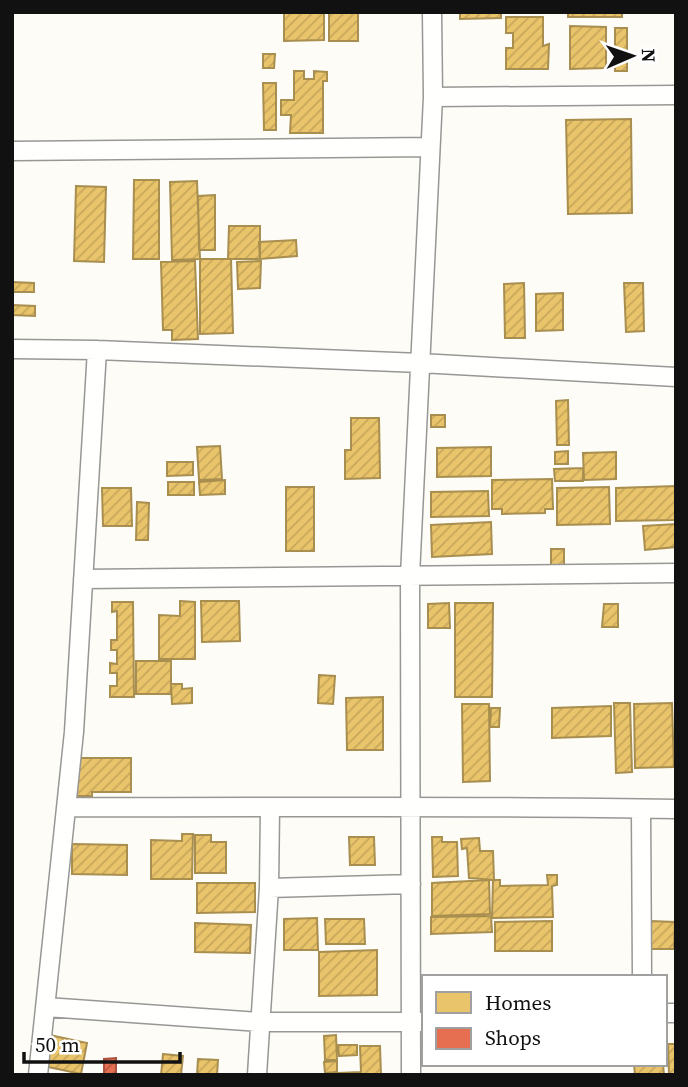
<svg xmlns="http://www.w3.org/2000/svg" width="688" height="1087" viewBox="0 0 688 1087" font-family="'Source Serif 4',serif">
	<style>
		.homes { fill: url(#homes-hatch); stroke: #a88e4f; stroke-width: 2 }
		.shops { fill: url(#shops-hatch); stroke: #a7533e; stroke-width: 2 }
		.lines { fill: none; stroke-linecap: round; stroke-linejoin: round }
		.street-casing { stroke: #979795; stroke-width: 21 }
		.street { stroke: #fffffe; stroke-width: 18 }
	</style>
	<defs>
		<pattern id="homes-hatch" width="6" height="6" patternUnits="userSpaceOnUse" patternTransform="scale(1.75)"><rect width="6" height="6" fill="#e9c46a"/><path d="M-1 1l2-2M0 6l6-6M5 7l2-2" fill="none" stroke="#c7a75b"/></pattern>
		<pattern id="shops-hatch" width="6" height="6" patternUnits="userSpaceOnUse" patternTransform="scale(1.75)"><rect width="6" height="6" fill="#e76f51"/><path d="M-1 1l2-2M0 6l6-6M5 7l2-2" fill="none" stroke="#ba5a42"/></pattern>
	</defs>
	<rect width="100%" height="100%" fill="#fdfcf7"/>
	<path class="homes" d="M 284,12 L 324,12 L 324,40 L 284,41 Z
		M 329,12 L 358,12 L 358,41 L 329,41 Z
		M 460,12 L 501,12 L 501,18 L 460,19 Z
		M 568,12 L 622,12 L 622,17 L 568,17 Z
		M 506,17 L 543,17 L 543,46 L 549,44 L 548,69 L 506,69 L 506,48 L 513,48 L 513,33 L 506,33 Z
		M 570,26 L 606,27 L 606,68 L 570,69 Z
		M 615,28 L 627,28 L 627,71 L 615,71 Z
		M 263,54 L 275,54 L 274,68 L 263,68 Z
		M 294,71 L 304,71 L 304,79 L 314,79 L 314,71 L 327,72 L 327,81 L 323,81 L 323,133 L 290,133 L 291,115 L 281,115 L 281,100 L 294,100 Z
		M 263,83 L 276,83 L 276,130 L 264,130 Z
		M 631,119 L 632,213 L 568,214 L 566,120 Z
		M 134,180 L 159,180 L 159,259 L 133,259 Z
		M 197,181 L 200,259 L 172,260 L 170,182 Z
		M 76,186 L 106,187 L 104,262 L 74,261 Z
		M 215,195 L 215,250 L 199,250 L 198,196 Z
		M 229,226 L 260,226 L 260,259 L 228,259 Z
		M 296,240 L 297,256 L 260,259 L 259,242 Z
		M 200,259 L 231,259 L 233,333 L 200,334 Z
		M 195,261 L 198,339 L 172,340 L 172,330 L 163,330 L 161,262 Z
		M 261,261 L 260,288 L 238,289 L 237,262 Z
		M 12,282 L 34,283 L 34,292 L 12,292 Z
		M 524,283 L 525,338 L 505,338 L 504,284 Z
		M 624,283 L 643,283 L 644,331 L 626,332 Z
		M 563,293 L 563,330 L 536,331 L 536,294 Z
		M 12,305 L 35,306 L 35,316 L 12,315 Z
		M 568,400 L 569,445 L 557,445 L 556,401 Z
		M 431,415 L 445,415 L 445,427 L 431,427 Z
		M 351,418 L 379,418 L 380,478 L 345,479 L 345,450 L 351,450 Z
		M 220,446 L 222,479 L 199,480 L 197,447 Z
		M 491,447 L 491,476 L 437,477 L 437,448 Z
		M 568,451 L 568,464 L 555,464 L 555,452 Z
		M 616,452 L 616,479 L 584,480 L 583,453 Z
		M 167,462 L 193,462 L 193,475 L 167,476 Z
		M 583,468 L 583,481 L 555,481 L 554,469 Z
		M 552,479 L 553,509 L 545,509 L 545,513 L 502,514 L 502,509 L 492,509 L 492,480 Z
		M 225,480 L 225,494 L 200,495 L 199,482 Z
		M 168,482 L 194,482 L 194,495 L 168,495 Z
		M 676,486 L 676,520 L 616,521 L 616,488 Z
		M 286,487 L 314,487 L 314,551 L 286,551 Z
		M 609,487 L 610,524 L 557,525 L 557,488 Z
		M 102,488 L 131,488 L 132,526 L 103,526 Z
		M 488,491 L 489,516 L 431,517 L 431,492 Z
		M 137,502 L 149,503 L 148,540 L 136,540 Z
		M 491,522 L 492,554 L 432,557 L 431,525 Z
		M 676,524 L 676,547 L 645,550 L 643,526 Z
		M 551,549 L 564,549 L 564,566 L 551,566 Z
		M 180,601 L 195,602 L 195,659 L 159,659 L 159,615 L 180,616 Z
		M 201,601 L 239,601 L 240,641 L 202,642 Z
		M 112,602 L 133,602 L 134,697 L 110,697 L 110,686 L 117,686 L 117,673 L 110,673 L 110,663 L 117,664 L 117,650 L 111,650 L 111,640 L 117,640 L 117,611 L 112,612 Z
		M 449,603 L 450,628 L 428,628 L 428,604 Z
		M 455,603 L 493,603 L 492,697 L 455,697 Z
		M 604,604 L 618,604 L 618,627 L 602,627 Z
		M 136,661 L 171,661 L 171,694 L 136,694 Z
		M 319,675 L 335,676 L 333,704 L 318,703 Z
		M 171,684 L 182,684 L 182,689 L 192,688 L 192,703 L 172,704 Z
		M 383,697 L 383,750 L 347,750 L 346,698 Z
		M 614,703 L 630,703 L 632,772 L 616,773 Z
		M 672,703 L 674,767 L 635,768 L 634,704 Z
		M 462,704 L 489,704 L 490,781 L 463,782 Z
		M 611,706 L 611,736 L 552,738 L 552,708 Z
		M 491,708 L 500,708 L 499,727 L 490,727 Z
		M 75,758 L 131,758 L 131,792 L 92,792 L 92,796 L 75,796 Z
		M 182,834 L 193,834 L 192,879 L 151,879 L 151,840 L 182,841 Z
		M 195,835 L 211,835 L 211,842 L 226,842 L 226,873 L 195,873 Z
		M 349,837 L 374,837 L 375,865 L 350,865 Z
		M 432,837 L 442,837 L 442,842 L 457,842 L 458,876 L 433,877 Z
		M 479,838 L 480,851 L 493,851 L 494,880 L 469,878 L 467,848 L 462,849 L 461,839 Z
		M 72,844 L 127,845 L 127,875 L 72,874 Z
		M 547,875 L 557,875 L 557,885 L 552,886 L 553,917 L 492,918 L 493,880 L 500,880 L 500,886 L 548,885 Z
		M 489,880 L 490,914 L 432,916 L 432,883 Z
		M 197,883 L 255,883 L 255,912 L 197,913 Z
		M 491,916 L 492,932 L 431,934 L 431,917 Z
		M 317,918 L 318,950 L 284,950 L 284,919 Z
		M 325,919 L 364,919 L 365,944 L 326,944 Z
		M 552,921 L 552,951 L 495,951 L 495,922 Z
		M 650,921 L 675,922 L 674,949 L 649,949 Z
		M 195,923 L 251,925 L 250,953 L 195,952 Z
		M 377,950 L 377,995 L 319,996 L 319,952 Z
		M 45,1034 L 87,1043 L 81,1074 L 39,1065 Z
		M 336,1035 L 337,1060 L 325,1060 L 324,1036 Z
		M 668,1044 L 676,1044 L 676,1075 L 669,1075 Z
		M 338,1045 L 357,1045 L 357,1055 L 339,1056 Z
		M 360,1046 L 380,1046 L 381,1075 L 339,1075 L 339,1073 L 361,1072 Z
		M 163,1054 L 183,1056 L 181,1075 L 161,1075 Z
		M 198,1059 L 218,1060 L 217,1075 L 197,1075 Z
		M 337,1061 L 337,1072 L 325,1073 L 324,1062 Z
		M 634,1064 L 663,1064 L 664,1075 L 635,1075 Z"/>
	<path class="shops" d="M 116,1058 L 116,1074 L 104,1075 L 104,1059 Z"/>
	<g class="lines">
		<defs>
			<path id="street" d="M 433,97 L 676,95
				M 12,151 L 430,147
				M 12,349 L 97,350 L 420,363 L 676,377
				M 83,579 L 676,573
				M 66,807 C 270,808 473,805 676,809
				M 641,809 L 642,977
				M 269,888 L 411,884
				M 46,1007 L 261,1022 L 424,1022
				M 665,1013 L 676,1013
				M 38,1075 L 74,732 L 97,350
				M 257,1075 L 269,888 L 270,808
				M 411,1075 L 410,576 L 433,97 L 432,12"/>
		</defs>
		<use href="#street" class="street-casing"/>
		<use href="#street" class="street"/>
	</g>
	<rect width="688" height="1087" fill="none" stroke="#111111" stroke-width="28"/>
	<rect x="422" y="975" width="245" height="91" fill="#ffffff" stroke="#a0a0a0" stroke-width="2"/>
	<rect x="436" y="992" width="35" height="21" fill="#e9c46a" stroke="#a0a0a0" stroke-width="2"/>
	<text x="485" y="1010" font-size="21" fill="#111111">Homes</text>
	<rect x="436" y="1028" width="35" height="21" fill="#e76f51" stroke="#a0a0a0" stroke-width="2"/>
	<text x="485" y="1045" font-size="21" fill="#111111">Shops</text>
	<g transform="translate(632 56) rotate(88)" stroke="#ffffff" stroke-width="5" paint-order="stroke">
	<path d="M0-5L12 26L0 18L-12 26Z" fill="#111111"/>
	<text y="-10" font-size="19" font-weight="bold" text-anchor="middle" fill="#111111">N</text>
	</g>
	<path d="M24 1052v10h156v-10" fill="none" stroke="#111111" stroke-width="3.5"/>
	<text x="35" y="1052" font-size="21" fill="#111111" stroke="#ffffff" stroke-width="5" paint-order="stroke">50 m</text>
</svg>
